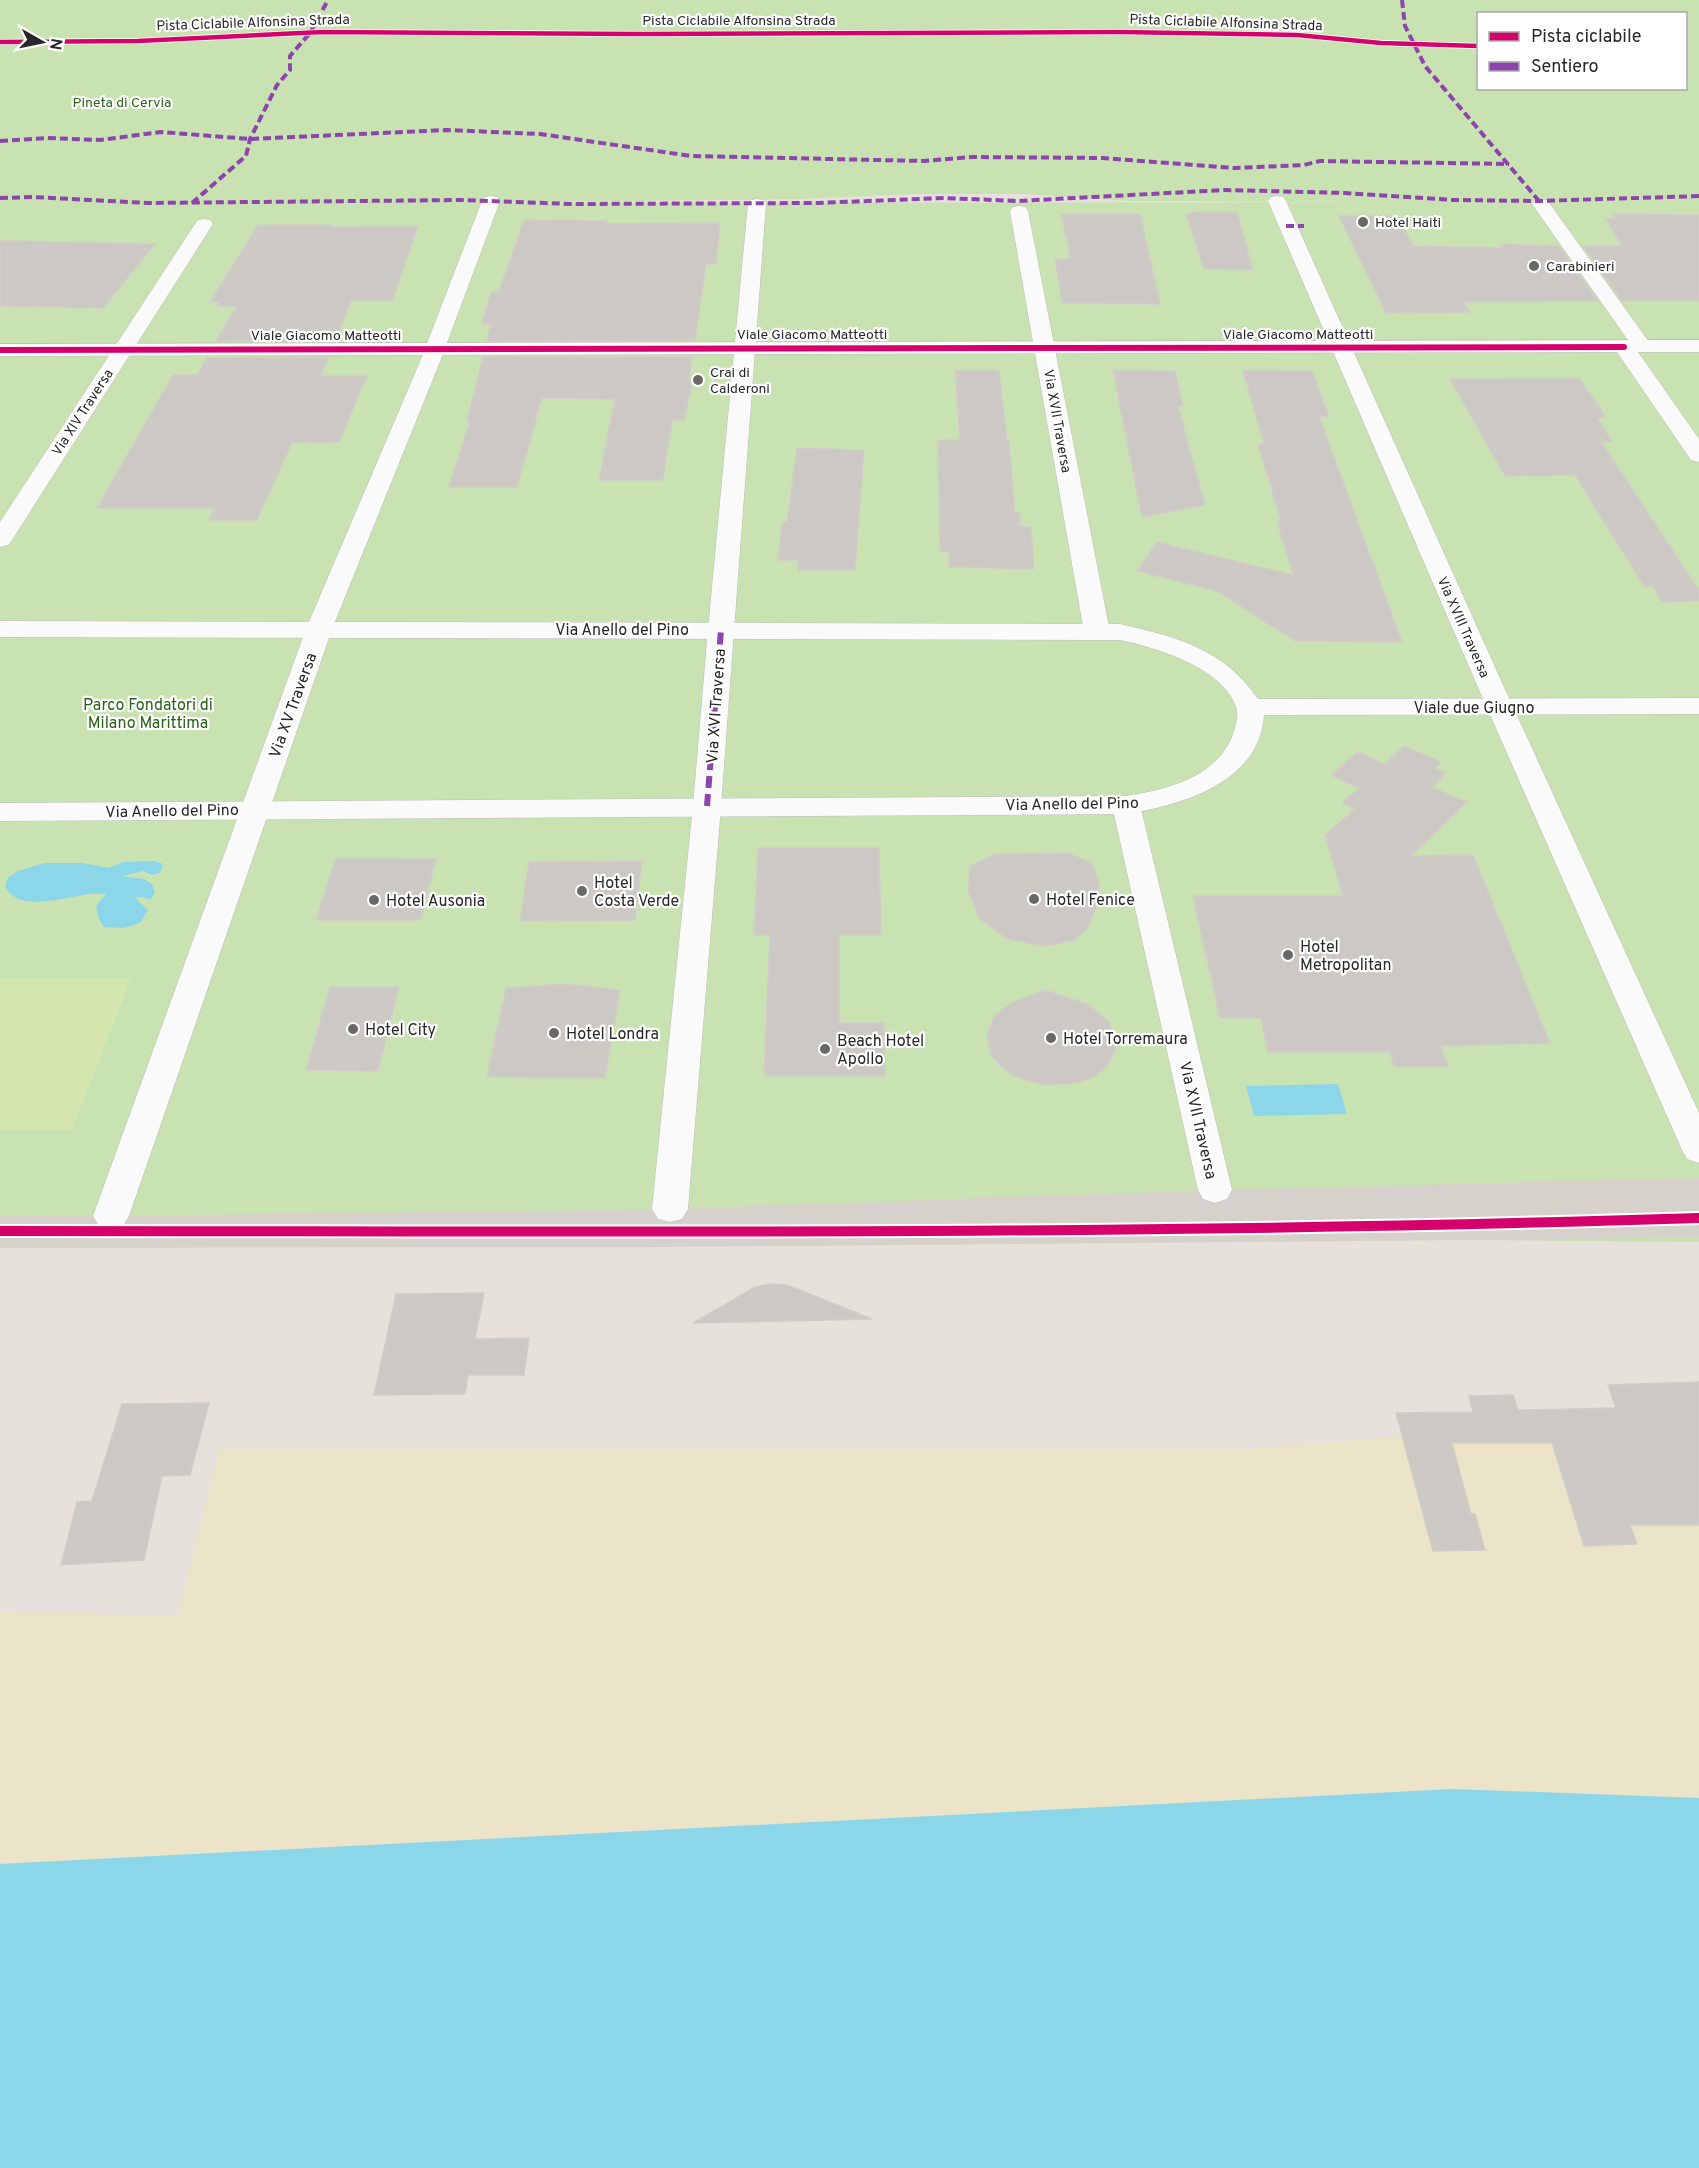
<svg xmlns="http://www.w3.org/2000/svg" width="1699" height="2168" viewBox="0 0 1699 2168" font-family="Overpass,sans-serif">
	<style>
		.green { fill: #c9e2b2; fill-rule: evenodd }
		.sand { fill: #ece4c8 }
		.pitch { fill: #d5e6b0 }
		.plaza { fill: #d6d1cb }
		.water { fill: #8cd6ea }
		.building { fill: #ccc9c5; stroke: #d1cdc8; stroke-width: 1.5 }
		.lines { fill: none; stroke-linecap: round; stroke-linejoin: round }
		.pedestrian-casing { stroke: #bfbdbd; stroke-width: 1 }
		.minor-casing { stroke: #bfbdbd; stroke-width: 1 }
		.tertiary-casing { stroke: #bfbdbd; stroke-width: 1 }
		.pedestrian { fill: #fbfafa; fill-rule: evenodd }
		.minor { fill: #fbfafa; fill-rule: evenodd }
		.tertiary { fill: #fbfafa; fill-rule: evenodd }
		.quiet-far1 { stroke: #8e44ad; stroke-width: 4; stroke-dasharray: 8 4; stroke-linecap: butt }
		.quiet { stroke: #8e44ad; stroke-width: 6; stroke-dasharray: 12 6; stroke-linecap: butt }
		.cycleway-far2-casing { stroke: #fff; stroke-width: 6 }
		.cycleway-far1-casing { stroke: #fff; stroke-width: 8 }
		.cycleway-casing { stroke: #fff; stroke-width: 14 }
		.cycleway-far2 { stroke: #d6006c; stroke-width: 4.5 }
		.cycleway-far1 { stroke: #d6006c; stroke-width: 6 }
		.cycleway { stroke: #d6006c; stroke-width: 10 }
		.poi-dot { fill: #6a6866; stroke: #fff; stroke-width: 2 }
		.labels { text-anchor: middle; stroke-width: 4.5; stroke-linejoin: round; paint-order: stroke }
		.far-street-label { font-size: 14px; fill: #272727; stroke: #fff }
		.far-park-label { font-size: 14px; fill: #2a6317; stroke: #fff }
		.far-poi-label { font-size: 14px; fill: #272727; stroke: #fff; text-anchor: start }
		.street-label { font-size: 16px; fill: #272727; stroke: #fff }
		.park-label { font-size: 16px; fill: #2a6317; stroke: #fff }
		.poi-label { font-size: 16px; fill: #272727; stroke: #fff; text-anchor: start }
	</style>
	<rect width="100%" height="100%" fill="#e6e1db"/>
	<path class="green" d="M 0,0 L 1699,0 L 1699,1242 L 0,1228 ZM 1478,14 L 1686,14 L 1686,88 L 1478,88 ZM 915,194 L 1025,194 L 1128,201 L 1426,202 L 453,203 L 798,199 Z"/>
	<path class="sand" d="M 1699,1411 L 1699,1798 L 1452,1789 L 0,1864 L 0,1612 L 178,1616 L 220,1450 L 1236,1450 Z"/>
	<path class="pitch" d="M 0,979 L 131,979 L 72,1129 L 0,1129 Z"/>
	<path class="plaza" d="M 1699,1178 L 1699,1238 L 668,1247 L 0,1248 L 0,1215 L 111,1216 L 670,1209 L 1215,1190 Z"/>
	<path class="water" d="M 155,861 L 163,864 C 162,872 159,874 152,875 L 143,871 L 122,876 L 144,879 L 152,884 L 155,893 L 150,900 L 143,897 L 135,898 L 148,910 L 140,923 L 124,928 L 104,927 L 99,919 L 96,906 L 106,894 C 79,889 21,919 5,886 L 8,878 L 18,871 L 44,863 L 82,863 L 109,868 L 123,862 Z
		M 1338,1084 L 1347,1114 L 1254,1116 L 1246,1086 Z
		M 1452,1789 L 1699,1798 L 1699,2168 L 0,2168 L 0,1864 Z"/>
	<path class="building" d="M 1196,212 L 1237,212 L 1253,270 L 1204,269 L 1186,214 Z
		M 1061,214 L 1140,214 L 1160,304 L 1062,303 L 1055,259 L 1071,259 Z
		M 1613,214 L 1699,215 L 1699,301 L 1622,301 L 1583,246 L 1622,246 L 1606,219 L 1617,219 Z
		M 1339,216 L 1397,216 L 1413,246 L 1502,248 L 1500,244 L 1559,246 L 1598,301 L 1464,302 L 1470,312 L 1386,313 Z
		M 524,220 L 607,221 L 606,224 L 720,223 L 716,264 L 706,264 L 695,340 L 487,341 L 491,324 L 482,324 L 491,292 L 499,291 Z
		M 258,225 L 332,225 L 331,227 L 418,226 L 392,301 L 351,301 L 335,341 L 216,341 L 236,307 L 217,306 L 220,302 L 210,302 Z
		M 0,241 L 23,241 L 155,244 L 103,308 L 0,306 Z
		M 328,357 L 321,376 L 367,376 L 339,442 L 292,443 L 257,520 L 209,520 L 215,508 L 97,508 L 173,375 L 197,375 L 207,358 Z
		M 483,357 L 692,357 L 689,380 L 693,380 L 684,420 L 672,420 L 663,480 L 599,480 L 615,399 L 542,398 L 517,487 L 449,487 L 470,421 L 467,421 Z
		M 955,370 L 999,370 L 1007,440 L 1009,440 L 1015,513 L 1020,513 L 1020,526 L 1031,527 L 1034,569 L 949,567 L 949,552 L 940,552 L 938,440 L 960,440 Z
		M 1113,370 L 1175,371 L 1183,406 L 1178,406 L 1205,505 L 1142,517 Z
		M 1243,370 L 1312,371 L 1329,416 L 1319,416 L 1402,642 L 1295,641 L 1217,591 L 1137,571 L 1157,542 L 1293,575 L 1277,521 L 1281,521 L 1258,444 L 1264,444 Z
		M 1579,378 L 1606,417 L 1597,418 L 1612,441 L 1601,442 L 1699,590 L 1699,601 L 1662,602 L 1652,585 L 1645,588 L 1575,475 L 1505,476 L 1450,379 Z
		M 797,448 L 864,450 L 855,570 L 798,570 L 798,560 L 778,560 L 782,522 L 787,522 Z
		M 1404,746 L 1441,762 L 1435,768 L 1446,773 L 1432,787 L 1467,802 L 1411,856 L 1473,855 L 1550,1043 L 1441,1046 L 1448,1067 L 1394,1067 L 1390,1052 L 1268,1052 L 1261,1018 L 1220,1018 L 1193,896 L 1343,896 L 1325,835 L 1355,809 L 1342,803 L 1359,788 L 1331,775 L 1358,752 L 1385,764 Z
		M 758,848 L 879,848 L 881,935 L 839,935 L 839,1023 L 884,1023 L 885,1076 L 764,1076 L 770,935 L 754,935 Z
		M 1068,853 L 1091,862 L 1099,883 L 1096,907 L 1088,928 L 1074,940 L 1045,946 L 1008,939 L 980,919 L 968,891 L 970,866 L 995,854 Z
		M 336,858 L 436,859 L 421,920 L 316,920 Z
		M 642,861 L 635,920 L 520,921 L 529,862 Z
		M 565,984 L 620,990 L 605,1078 L 487,1077 L 506,988 Z
		M 330,987 L 399,987 L 378,1071 L 306,1070 Z
		M 1045,990 L 1087,1004 L 1108,1021 L 1115,1036 L 1115,1051 L 1108,1065 L 1095,1076 L 1076,1083 L 1044,1085 L 1016,1077 L 1001,1067 L 991,1055 L 987,1035 L 994,1016 L 1013,1002 Z
		M 771,1284 L 787,1285 L 872,1319 L 693,1323 L 755,1287 Z
		M 484,1293 L 475,1339 L 529,1338 L 524,1375 L 468,1375 L 465,1394 L 374,1395 L 396,1294 Z
		M 1699,1382 L 1699,1525 L 1630,1525 L 1637,1544 L 1584,1546 L 1552,1443 L 1452,1443 L 1471,1514 L 1475,1514 L 1485,1550 L 1433,1551 L 1396,1413 L 1473,1412 L 1469,1396 L 1513,1395 L 1518,1410 L 1616,1408 L 1608,1385 Z
		M 209,1403 L 190,1475 L 162,1476 L 144,1560 L 61,1565 L 77,1502 L 92,1501 L 122,1404 Z"/>
	<g class="lines">
		<defs>
			<path id="pedestrian" d="M 721,622 L 730,625 L 734,630 L 721,806 L 717,812 L 707,815 L 697,812 L 693,806 L 708,630 L 712,625 Z"/>
			<path id="minor" d="M 491,196 L 497,197 L 500,201 L 439,364 L 332,629 L 129,1216 L 123,1226 L 111,1230 L 99,1226 L 93,1216 L 306,629 L 419,364 L 482,201 L 485,197 Z
				M 1277,196 L 1283,197 L 1286,201 L 1503,685 L 1699,1113 L 1699,1163 L 1687,1159 L 1682,1150 L 1477,685 L 1268,201 L 1271,197 Z
				M 757,199 L 763,200 L 766,204 L 734,630 L 730,635 L 721,638 L 712,635 L 708,630 L 748,204 L 751,200 Z
				M 1541,199 L 1547,200 L 1649,342 L 1652,346 L 1649,350 L 1635,350 L 1532,204 L 1535,200 Z
				M 1019,206 L 1025,207 L 1028,211 L 1110,632 L 1106,637 L 1097,640 L 1088,637 L 1084,632 L 1010,211 L 1013,207 Z
				M 204,219 L 210,220 L 213,224 L 12,540 L 8,545 L 0,547 L 0,522 L 195,224 L 198,220 Z
				M 1126,796 L 1136,799 L 1140,805 L 1232,1190 L 1227,1199 L 1215,1203 L 1203,1199 L 1198,1190 L 1112,805 L 1116,799 Z
				M 707,797 L 717,800 L 721,806 L 688,1209 L 682,1219 L 670,1222 L 658,1219 L 652,1209 L 693,806 L 697,800 Z"/>
			<path id="tertiary" d="M 1699,340 L 1699,352 L 1638,352 L 1699,439 L 1699,462 L 1691,460 L 1617,352 L 0,356 L 0,344 Z
				M 0,621 L 1120,624 C 1177,637 1224,649 1258,699 L 1699,698 L 1699,714 L 1264,715 C 1260,783 1181,805 1126,814 L 0,821 L 0,803 L 1126,796 C 1166,790 1218,777 1233,734 C 1236,726 1239,715 1236,707 C 1224,668 1155,647 1120,640 L 0,637 Z"/>
		</defs>
		<use href="#pedestrian" class="pedestrian-casing"/>
		<use href="#minor" class="minor-casing"/>
		<use href="#tertiary" class="tertiary-casing"/>
		<use href="#pedestrian" class="pedestrian"/>
		<use href="#minor" class="minor"/>
		<use href="#tertiary" class="tertiary"/>
		<path class="quiet-far1" d="M 1402,0 L 1405,26 L 1425,66 L 1539,201
			M 0,141 L 46,138 L 100,140 L 161,132 L 250,139 L 447,130 L 540,134 L 691,156 L 924,161 L 972,157 L 1102,158 L 1234,168 L 1304,165 L 1320,161 L 1509,164
			M 0,198 L 33,197 L 148,203 L 462,200 L 571,204 L 817,203 L 944,198 L 1018,201 L 1225,190 L 1345,193 L 1453,200 L 1539,201 L 1699,196
			M 192,203 L 246,156 L 250,139 L 277,85 L 290,70 L 290,56 L 310,33 L 328,0
			M 1286,226 L 1304,226"/>
		<path class="quiet" d="M 707,806 L 721,630"/>
		<defs>
			<path id="cycleway-far2" d="M 0,42 L 138,41 L 322,32 L 642,34 L 1119,32 L 1297,35 L 1381,43 L 1478,46"/>
			<path id="cycleway-far1" d="M 0,350 L 1624,347"/>
			<path id="cycleway" d="M 0,1231 C 566,1231 1133,1236 1699,1218"/>
		</defs>
		<use href="#cycleway-far2" class="cycleway-far2-casing"/>
		<use href="#cycleway-far1" class="cycleway-far1-casing"/>
		<use href="#cycleway" class="cycleway-casing"/>
		<use href="#cycleway-far2" class="cycleway-far2"/>
		<use href="#cycleway-far1" class="cycleway-far1"/>
		<use href="#cycleway" class="cycleway"/>
	</g>
	<g class="poi-dot">
		<circle cx="1363" cy="222" r="6"/>
		<circle cx="1534" cy="266" r="6"/>
		<circle cx="698" cy="380" r="6"/>
		<circle cx="582" cy="891" r="6"/>
		<circle cx="1034" cy="899" r="6"/>
		<circle cx="374" cy="900" r="6"/>
		<circle cx="1288" cy="955" r="6"/>
		<circle cx="353" cy="1029" r="6"/>
		<circle cx="554" cy="1033" r="6"/>
		<circle cx="1051" cy="1038" r="6"/>
		<circle cx="825" cy="1049" r="6"/>
	</g>
	<g class="labels">
		<g class="far-street-label">
			<text x="739" y="25">Pista Ciclabile Alfonsina Strada</text>
			<text transform="translate(253 22) rotate(-2)" y="5">Pista Ciclabile Alfonsina Strada</text>
			<text transform="translate(1226 22) rotate(2)" y="5">Pista Ciclabile Alfonsina Strada</text>
			<text x="812" y="339">Viale Giacomo Matteotti</text>
			<text x="1298" y="339">Viale Giacomo Matteotti</text>
			<text x="326" y="340">Viale Giacomo Matteotti</text>
			<text transform="translate(82 412) rotate(-57)" y="5">Via XIV Traversa</text>
			<text transform="translate(1058 421) rotate(80)" y="5">Via XVII Traversa</text>
			<text transform="translate(1464 627) rotate(66)" y="5">Via XVIII Traversa</text>
		</g>
		<g class="far-park-label">
			<text x="122" y="107">Pineta di Cervia</text>
		</g>
		<g class="far-poi-label">
			<text x="1375" y="227">Hotel Haiti</text>
			<text x="1546" y="271">Carabinieri</text>
			<text x="710" y="377">Crai di<tspan x="710" dy="16">Calderoni</tspan></text>
		</g>
		<g class="street-label">
			<text x="622" y="635">Via Anello del Pino</text>
			<text transform="translate(292 705) rotate(-70)" y="6">Via XV Traversa</text>
			<text transform="translate(715 706) rotate(-86)" y="6">Via XVI Traversa</text>
			<text x="1474" y="713">Viale due Giugno</text>
			<text transform="translate(1072 803) rotate(-1)" y="6">Via Anello del Pino</text>
			<text transform="translate(172 810) rotate(-1)" y="6">Via Anello del Pino</text>
			<text transform="translate(1199 1120) rotate(77)" y="6">Via XVII Traversa</text>
		</g>
		<g class="park-label">
			<text x="148" y="710">Parco Fondatori di<tspan x="148" dy="18">Milano Marittima</tspan></text>
		</g>
		<g class="poi-label">
			<text x="594" y="888">Hotel<tspan x="594" dy="18">Costa Verde</tspan></text>
			<text x="1046" y="905">Hotel Fenice</text>
			<text x="386" y="906">Hotel Ausonia</text>
			<text x="1300" y="952">Hotel<tspan x="1300" dy="18">Metropolitan</tspan></text>
			<text x="365" y="1035">Hotel City</text>
			<text x="566" y="1039">Hotel Londra</text>
			<text x="1063" y="1044">Hotel Torremaura</text>
			<text x="837" y="1046">Beach Hotel<tspan x="837" dy="18">Apollo</tspan></text>
		</g>
	</g>
	<rect x="1477" y="12" width="210" height="78" fill="#ffffff" stroke="#a9a9a9" stroke-width="1.5"/>
	<rect x="1489" y="32" width="30" height="9" fill="#d6006c" stroke="#a9a9a9" stroke-width="1.5"/>
	<text x="1531" y="42" font-size="18" fill="#272727">Pista ciclabile</text>
	<rect x="1489" y="62" width="30" height="9" fill="#8e44ad" stroke="#a9a9a9" stroke-width="1.5"/>
	<text x="1531" y="72" font-size="18" fill="#272727">Sentiero</text>
	<g transform="translate(42 42) rotate(99)" stroke="#ffffff" stroke-width="4.5" paint-order="stroke">
	<path d="M0-4.5L10 22L0 15L-10 22Z" fill="#272727"/>
	<text y="-9" font-size="16" font-weight="bold" text-anchor="middle" fill="#272727">N</text>
	</g>
</svg>
